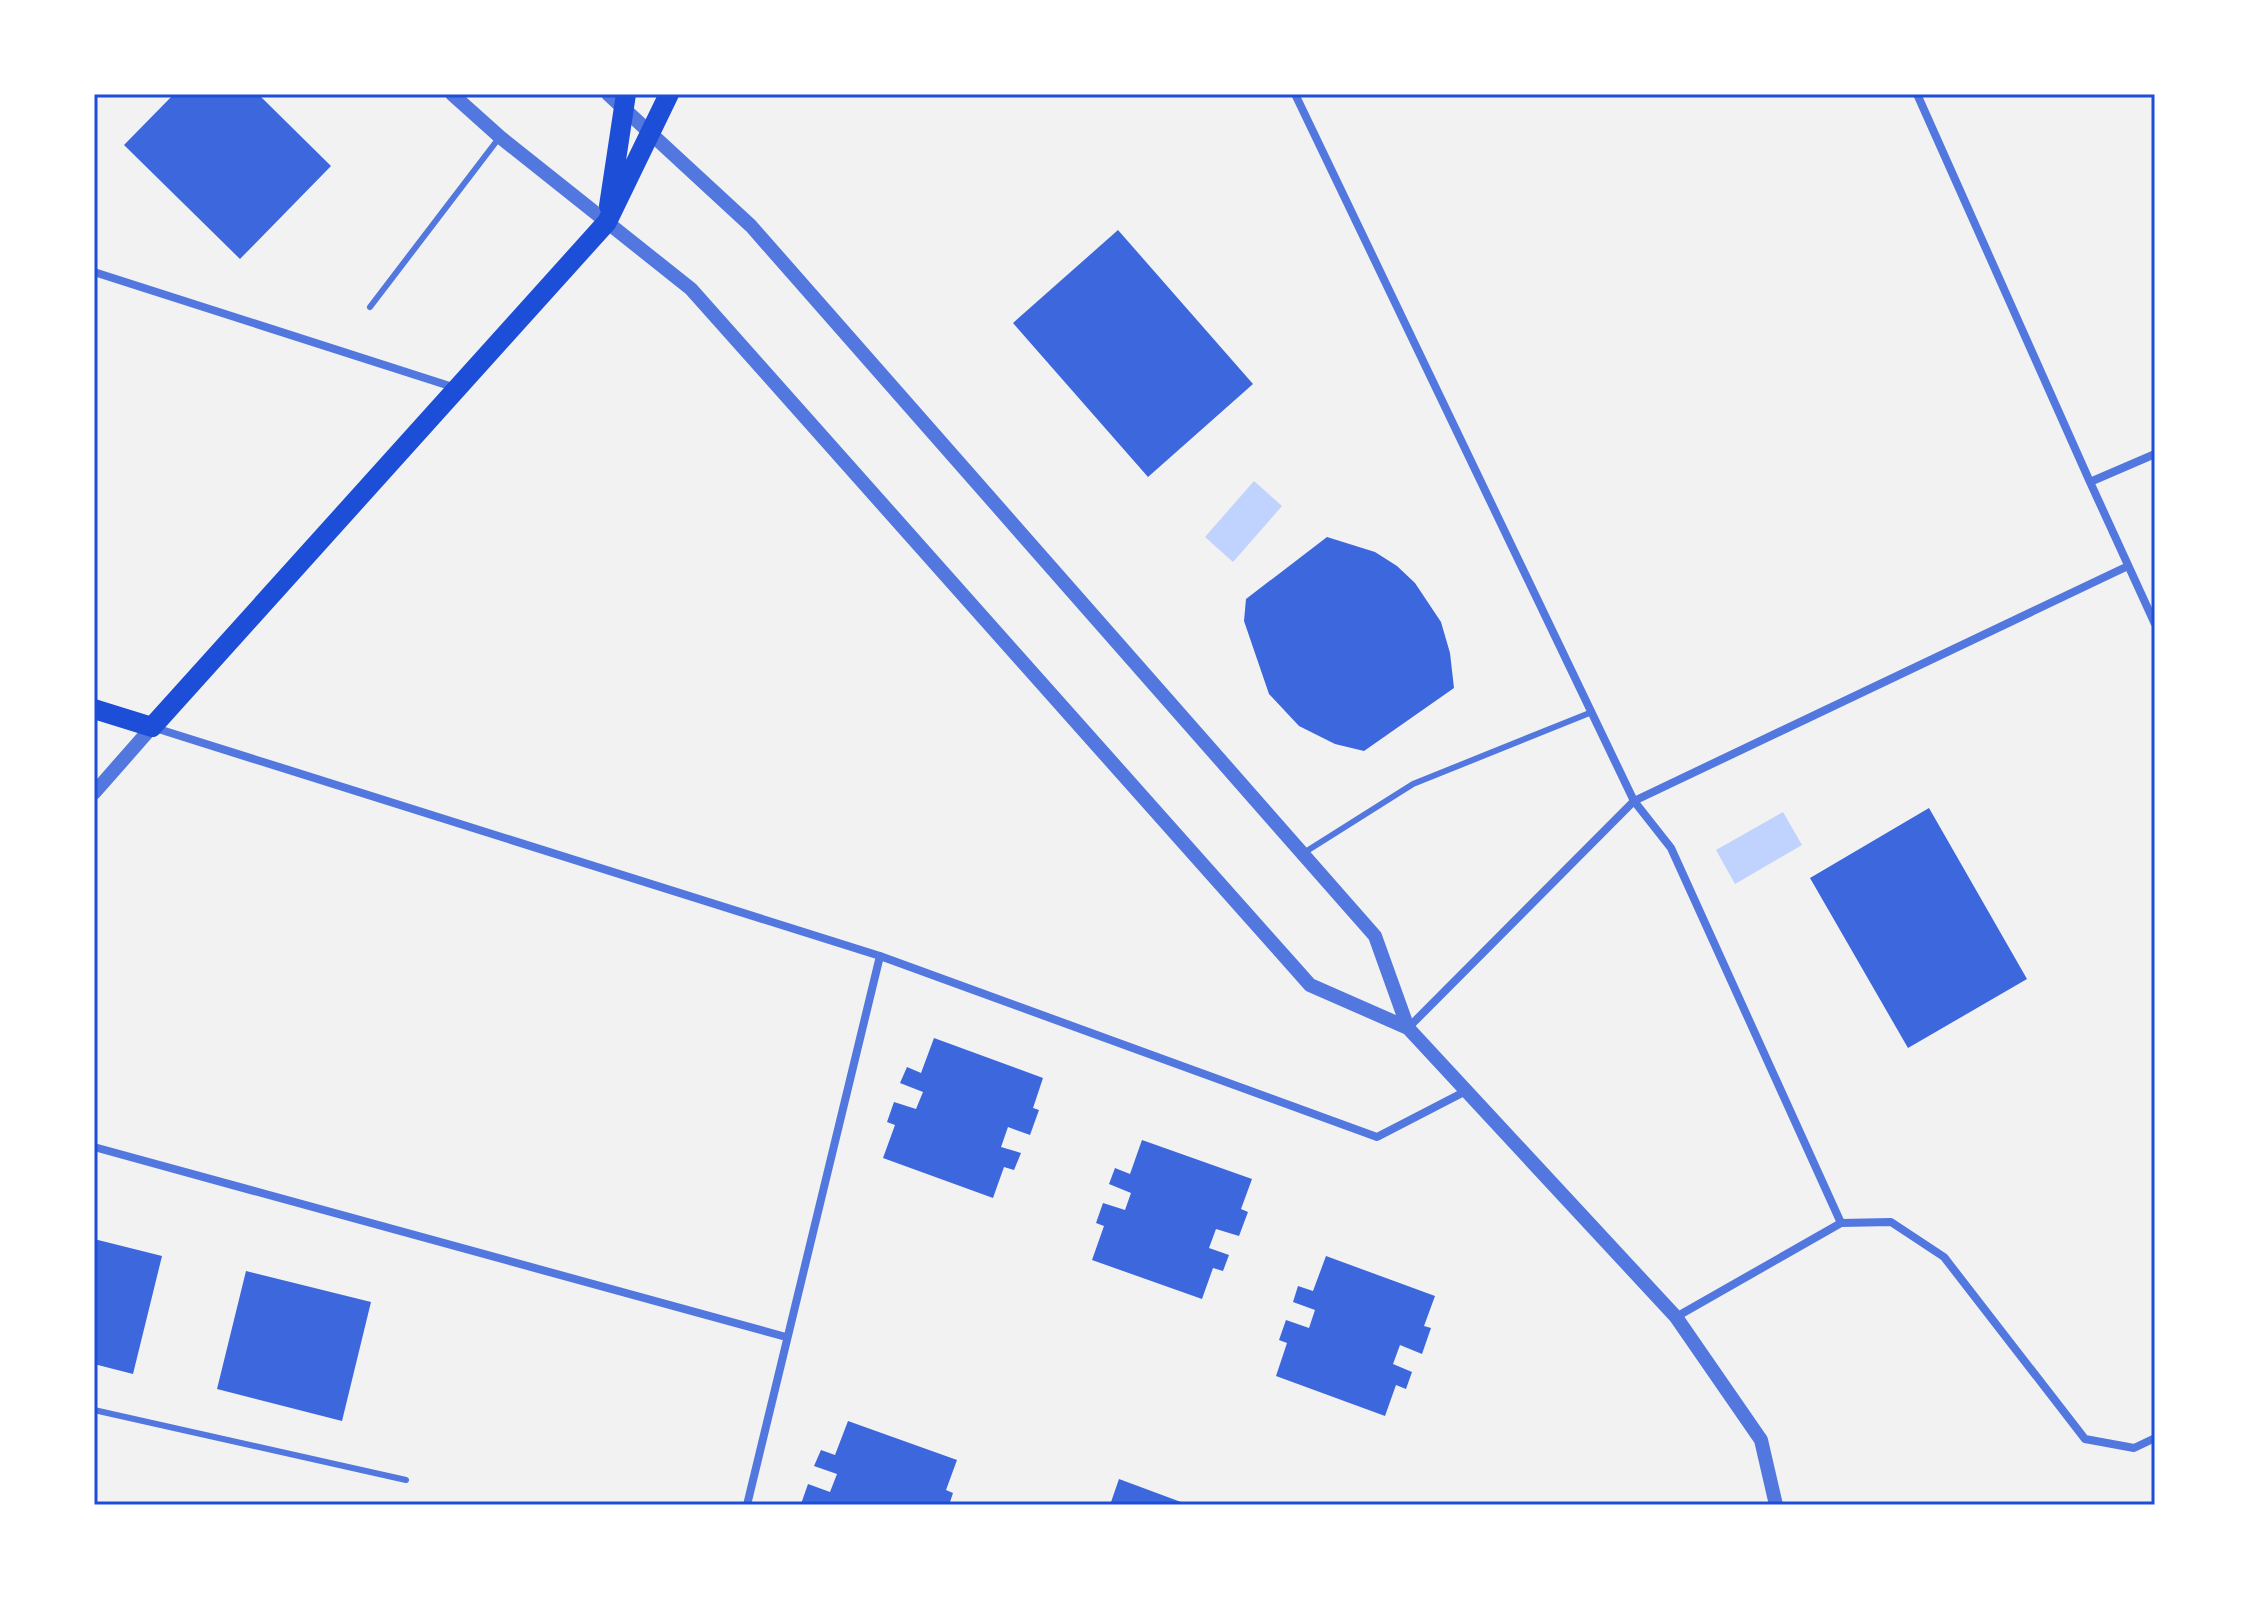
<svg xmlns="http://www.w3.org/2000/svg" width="2249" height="1599" viewBox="0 0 2249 1599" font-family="'Fira Sans Condensed',sans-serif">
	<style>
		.water { fill: #bfd3fe }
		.building { fill: #3d67dc }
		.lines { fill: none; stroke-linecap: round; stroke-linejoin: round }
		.service { stroke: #5277de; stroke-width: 6 }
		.minor { stroke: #5277de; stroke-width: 8 }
		.tertiary { stroke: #5277de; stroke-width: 14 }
		.primary { stroke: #1d4ed8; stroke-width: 20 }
		.neatline { fill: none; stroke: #1d4ed8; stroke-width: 3 }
	</style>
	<rect width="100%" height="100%" fill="#f2f2f2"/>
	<path class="water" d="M 1254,481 L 1282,506 L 1233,562 L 1205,537 Z
		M 1783,812 L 1802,845 L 1735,884 L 1716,850 Z"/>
	<path class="building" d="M 174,94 L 258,94 L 331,166 L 240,259 L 124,145 Z
		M 1118,230 L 1253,384 L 1148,477 L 1013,323 Z
		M 1327,537 L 1375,552 L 1397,566 L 1415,583 L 1441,622 L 1450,653 L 1454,688 L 1364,751 L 1335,744 L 1299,726 L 1269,694 L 1244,621 L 1246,599 Z
		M 1929,808 L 2027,979 L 1908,1048 L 1810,878 Z
		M 934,1038 L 1043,1078 L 1033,1108 L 1039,1110 L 1030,1135 L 1008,1127 L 1001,1147 L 1021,1153 L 1014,1170 L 1004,1167 L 993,1198 L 883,1158 L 895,1125 L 887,1122 L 894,1102 L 916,1109 L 923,1092 L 900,1083 L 907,1067 L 921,1073 Z
		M 1142,1140 L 1252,1179 L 1241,1209 L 1248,1212 L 1239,1236 L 1216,1229 L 1209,1248 L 1229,1255 L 1223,1271 L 1213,1268 L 1202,1299 L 1092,1260 L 1104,1226 L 1096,1223 L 1103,1203 L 1125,1210 L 1131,1193 L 1109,1184 L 1115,1168 L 1130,1174 Z
		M 94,1239 L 162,1256 L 133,1374 L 94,1364 Z
		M 1326,1256 L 1435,1296 L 1424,1326 L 1431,1328 L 1422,1354 L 1400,1345 L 1393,1364 L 1412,1372 L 1406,1389 L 1396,1385 L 1385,1416 L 1276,1376 L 1287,1343 L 1279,1340 L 1286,1320 L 1309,1328 L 1315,1310 L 1293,1302 L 1298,1286 L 1313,1291 Z
		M 246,1271 L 371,1302 L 342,1421 L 217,1389 Z
		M 848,1421 L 957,1460 L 946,1490 L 953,1493 L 949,1505 L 801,1504 L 808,1484 L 830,1492 L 837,1474 L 814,1466 L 821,1450 L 835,1455 Z
		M 1119,1479 L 1189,1505 L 1110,1505 Z"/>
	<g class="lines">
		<path class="service" d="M 370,307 L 499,138
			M 1302,854 L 1413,784 L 1592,712
			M 94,1410 L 406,1480"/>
		<path class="minor" d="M 1295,94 L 1634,801 L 1671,848 L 1841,1223
			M 1917,94 L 2090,482 L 2155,454
			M 94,272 L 456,388
			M 2090,482 L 2155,624
			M 152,727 L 880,956 L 1377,1137 L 1466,1091
			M 1408,1028 L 1634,801 L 2128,566
			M 94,1147 L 786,1337
			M 1676,1317 L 1841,1223 L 1891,1222 L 1944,1257 L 2085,1439 L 2134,1448 L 2155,1438
			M 747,1505 L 880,956"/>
		<path class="tertiary" d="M 452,94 L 500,137 L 691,289 L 1310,985 L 1408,1028
			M 608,94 L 751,226 L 1375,936 L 1408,1028 L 1676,1317 L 1761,1440 L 1776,1505
			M 94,793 L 152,727"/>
		<path class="primary" d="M 609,206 L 626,94
			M 94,709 L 152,727 L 607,222 L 669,94"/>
	</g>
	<rect width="2249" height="1599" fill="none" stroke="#ffffff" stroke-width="192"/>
	<rect x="96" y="96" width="2057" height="1407" class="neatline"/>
</svg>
